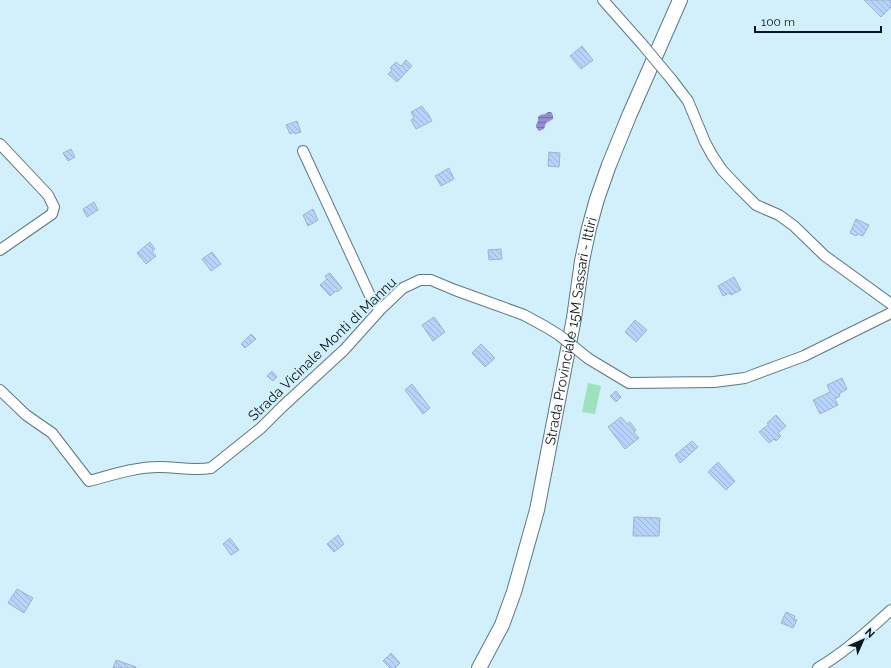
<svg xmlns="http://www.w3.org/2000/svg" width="891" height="668" viewBox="0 0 891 668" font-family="Raleway,sans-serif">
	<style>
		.green { fill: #9ee2bb }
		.water { fill: url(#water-rules) }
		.building { fill: url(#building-back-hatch); stroke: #a2b3c8 }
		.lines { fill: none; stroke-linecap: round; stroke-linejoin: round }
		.minor-casing { stroke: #5b7782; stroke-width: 12 }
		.secondary-casing { stroke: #5b7782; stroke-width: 16 }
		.minor { stroke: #fff; stroke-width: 10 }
		.secondary { stroke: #fff; stroke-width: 14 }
		.minor-bridge-casing { stroke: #5b7782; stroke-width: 12; stroke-linecap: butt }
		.minor-bridge { stroke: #fff; stroke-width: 10 }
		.labels { text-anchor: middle; stroke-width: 4; stroke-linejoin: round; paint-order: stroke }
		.street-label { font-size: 14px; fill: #0b161a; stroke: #d1f0fc }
	</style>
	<defs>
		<pattern id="water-rules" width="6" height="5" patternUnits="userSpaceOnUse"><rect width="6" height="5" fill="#938bd5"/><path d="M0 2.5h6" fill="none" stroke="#7671ac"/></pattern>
		<pattern id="building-back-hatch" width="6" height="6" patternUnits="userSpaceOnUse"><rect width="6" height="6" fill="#b5d3fb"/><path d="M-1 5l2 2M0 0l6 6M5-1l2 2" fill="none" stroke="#9ab4d7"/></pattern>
	</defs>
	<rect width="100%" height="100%" fill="#d1f0fc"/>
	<path class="green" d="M 588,383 L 601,386 L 595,414 L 582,412 Z"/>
	<path class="water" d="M 548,112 L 551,112 L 553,115 L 553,119 L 546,123 L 544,129 L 539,131 L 536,127 L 536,125 L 538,121 L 538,117 L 540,115 L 545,114 Z"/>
	<path class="building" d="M 864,0 L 891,0 L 891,7 L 881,17 Z
		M 582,46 L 593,60 L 581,69 L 570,56 Z
		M 406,60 L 412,66 L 397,82 L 388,74 L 392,70 L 390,68 L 396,62 L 401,66 Z
		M 422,106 L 426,112 L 427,112 L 432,121 L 416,129 L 411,120 L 414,118 L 411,112 Z
		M 297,121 L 301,132 L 295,134 L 294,132 L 290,134 L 286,125 Z
		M 71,149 L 75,157 L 68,161 L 63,153 Z
		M 549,152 L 560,153 L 559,167 L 548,166 Z
		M 449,168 L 454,179 L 441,186 L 435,176 Z
		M 94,202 L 98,210 L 87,217 L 83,209 Z
		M 313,209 L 318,220 L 308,226 L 303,215 Z
		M 856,219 L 869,225 L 863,236 L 857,234 L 856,236 L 850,233 Z
		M 150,242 L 155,249 L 152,251 L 156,256 L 146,264 L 137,253 Z
		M 501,249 L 502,259 L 489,260 L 488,250 Z
		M 212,252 L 221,264 L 211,271 L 202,259 Z
		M 330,273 L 342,288 L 337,292 L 336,291 L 330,296 L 320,285 L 327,279 L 325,276 Z
		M 734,277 L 741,290 L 731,295 L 730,293 L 723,296 L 718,286 Z
		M 434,317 L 445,332 L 433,341 L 422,325 Z
		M 635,320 L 647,330 L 636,342 L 625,332 Z
		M 251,334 L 256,339 L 245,348 L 241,344 Z
		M 481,344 L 495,358 L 485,367 L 472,353 Z
		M 272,371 L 277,377 L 273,381 L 267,376 Z
		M 842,378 L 847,389 L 839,394 L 840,396 L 835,399 L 838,405 L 820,414 L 813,400 L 830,392 L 827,385 Z
		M 412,384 L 430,408 L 423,414 L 405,390 Z
		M 616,391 L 621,397 L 616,402 L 610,396 Z
		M 776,415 L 786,426 L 778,433 L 781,436 L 776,441 L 774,439 L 769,443 L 759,432 L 769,424 L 767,423 Z
		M 621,417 L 627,424 L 630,422 L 636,430 L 634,432 L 639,438 L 625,449 L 608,427 Z
		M 692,441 L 698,447 L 680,463 L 675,455 Z
		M 718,462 L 735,481 L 726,490 L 708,472 Z
		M 634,517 L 660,518 L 659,536 L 633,536 Z
		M 338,535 L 344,544 L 334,552 L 327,544 Z
		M 230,538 L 239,550 L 231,555 L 223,544 Z
		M 17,589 L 33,598 L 24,613 L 8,603 Z
		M 786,612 L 795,616 L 794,619 L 797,620 L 793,628 L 781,623 Z
		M 391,653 L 400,663 L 395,668 L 390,668 L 383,661 Z
		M 116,660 L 136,667 L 136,668 L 113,668 Z"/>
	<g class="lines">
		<defs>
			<path id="minor" d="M 603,0 L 642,44
				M 672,80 L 688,101 L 705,142 L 712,155 L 722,170 L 739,188 L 756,205 L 779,215 L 794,226 L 825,256 L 891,304
				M 0,144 L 48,195 L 54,207 L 52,214 L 0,250
				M 303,151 L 372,300 L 380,310
				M 589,359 L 629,383 L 714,382 L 745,378 L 804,356 L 891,313
				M 0,390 L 26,415 L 52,433 L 89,481 C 112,475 135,467 159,467 C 176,467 193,471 211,468 L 261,428 L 282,407 L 344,350 L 380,310 L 403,288 L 420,280 L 431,280 L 455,290 L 524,315 L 546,327 L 559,335
				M 818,668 C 845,652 868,631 891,610"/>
			<g id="secondary">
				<path id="s1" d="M 479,668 L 502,625 L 514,592 L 537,510 L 574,318 L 582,261 L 589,228 L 597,199 L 609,165 L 629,116 L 680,0"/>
			</g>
		</defs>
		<use href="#minor" class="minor-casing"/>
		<use href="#secondary" class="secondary-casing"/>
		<use href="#minor" class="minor"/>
		<use href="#secondary" class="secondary"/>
		<defs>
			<path id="minor-bridge" d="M 642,44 L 672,80
				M 559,335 L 589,359"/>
		</defs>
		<use href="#minor-bridge" class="minor-bridge-casing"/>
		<use href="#minor-bridge" class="minor-bridge"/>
	</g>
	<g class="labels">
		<g class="street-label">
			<text dy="5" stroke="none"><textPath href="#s1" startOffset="351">Strada Provinciale 15M Sassari - Ittiri</textPath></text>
			<text transform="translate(322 349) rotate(-44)" y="5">Strada Vicinale Monti di Mannu</text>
		</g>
	</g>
	<g transform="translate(863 640) rotate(45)" stroke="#d1f0fc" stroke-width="3" paint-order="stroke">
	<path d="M0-3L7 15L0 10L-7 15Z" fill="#0b161a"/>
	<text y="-6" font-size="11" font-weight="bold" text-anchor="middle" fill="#0b161a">N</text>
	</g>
	<path d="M755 26v6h126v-6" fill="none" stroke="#0b161a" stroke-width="2"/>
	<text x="761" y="26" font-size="12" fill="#0b161a" stroke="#d1f0fc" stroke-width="3" paint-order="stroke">100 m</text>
</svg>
